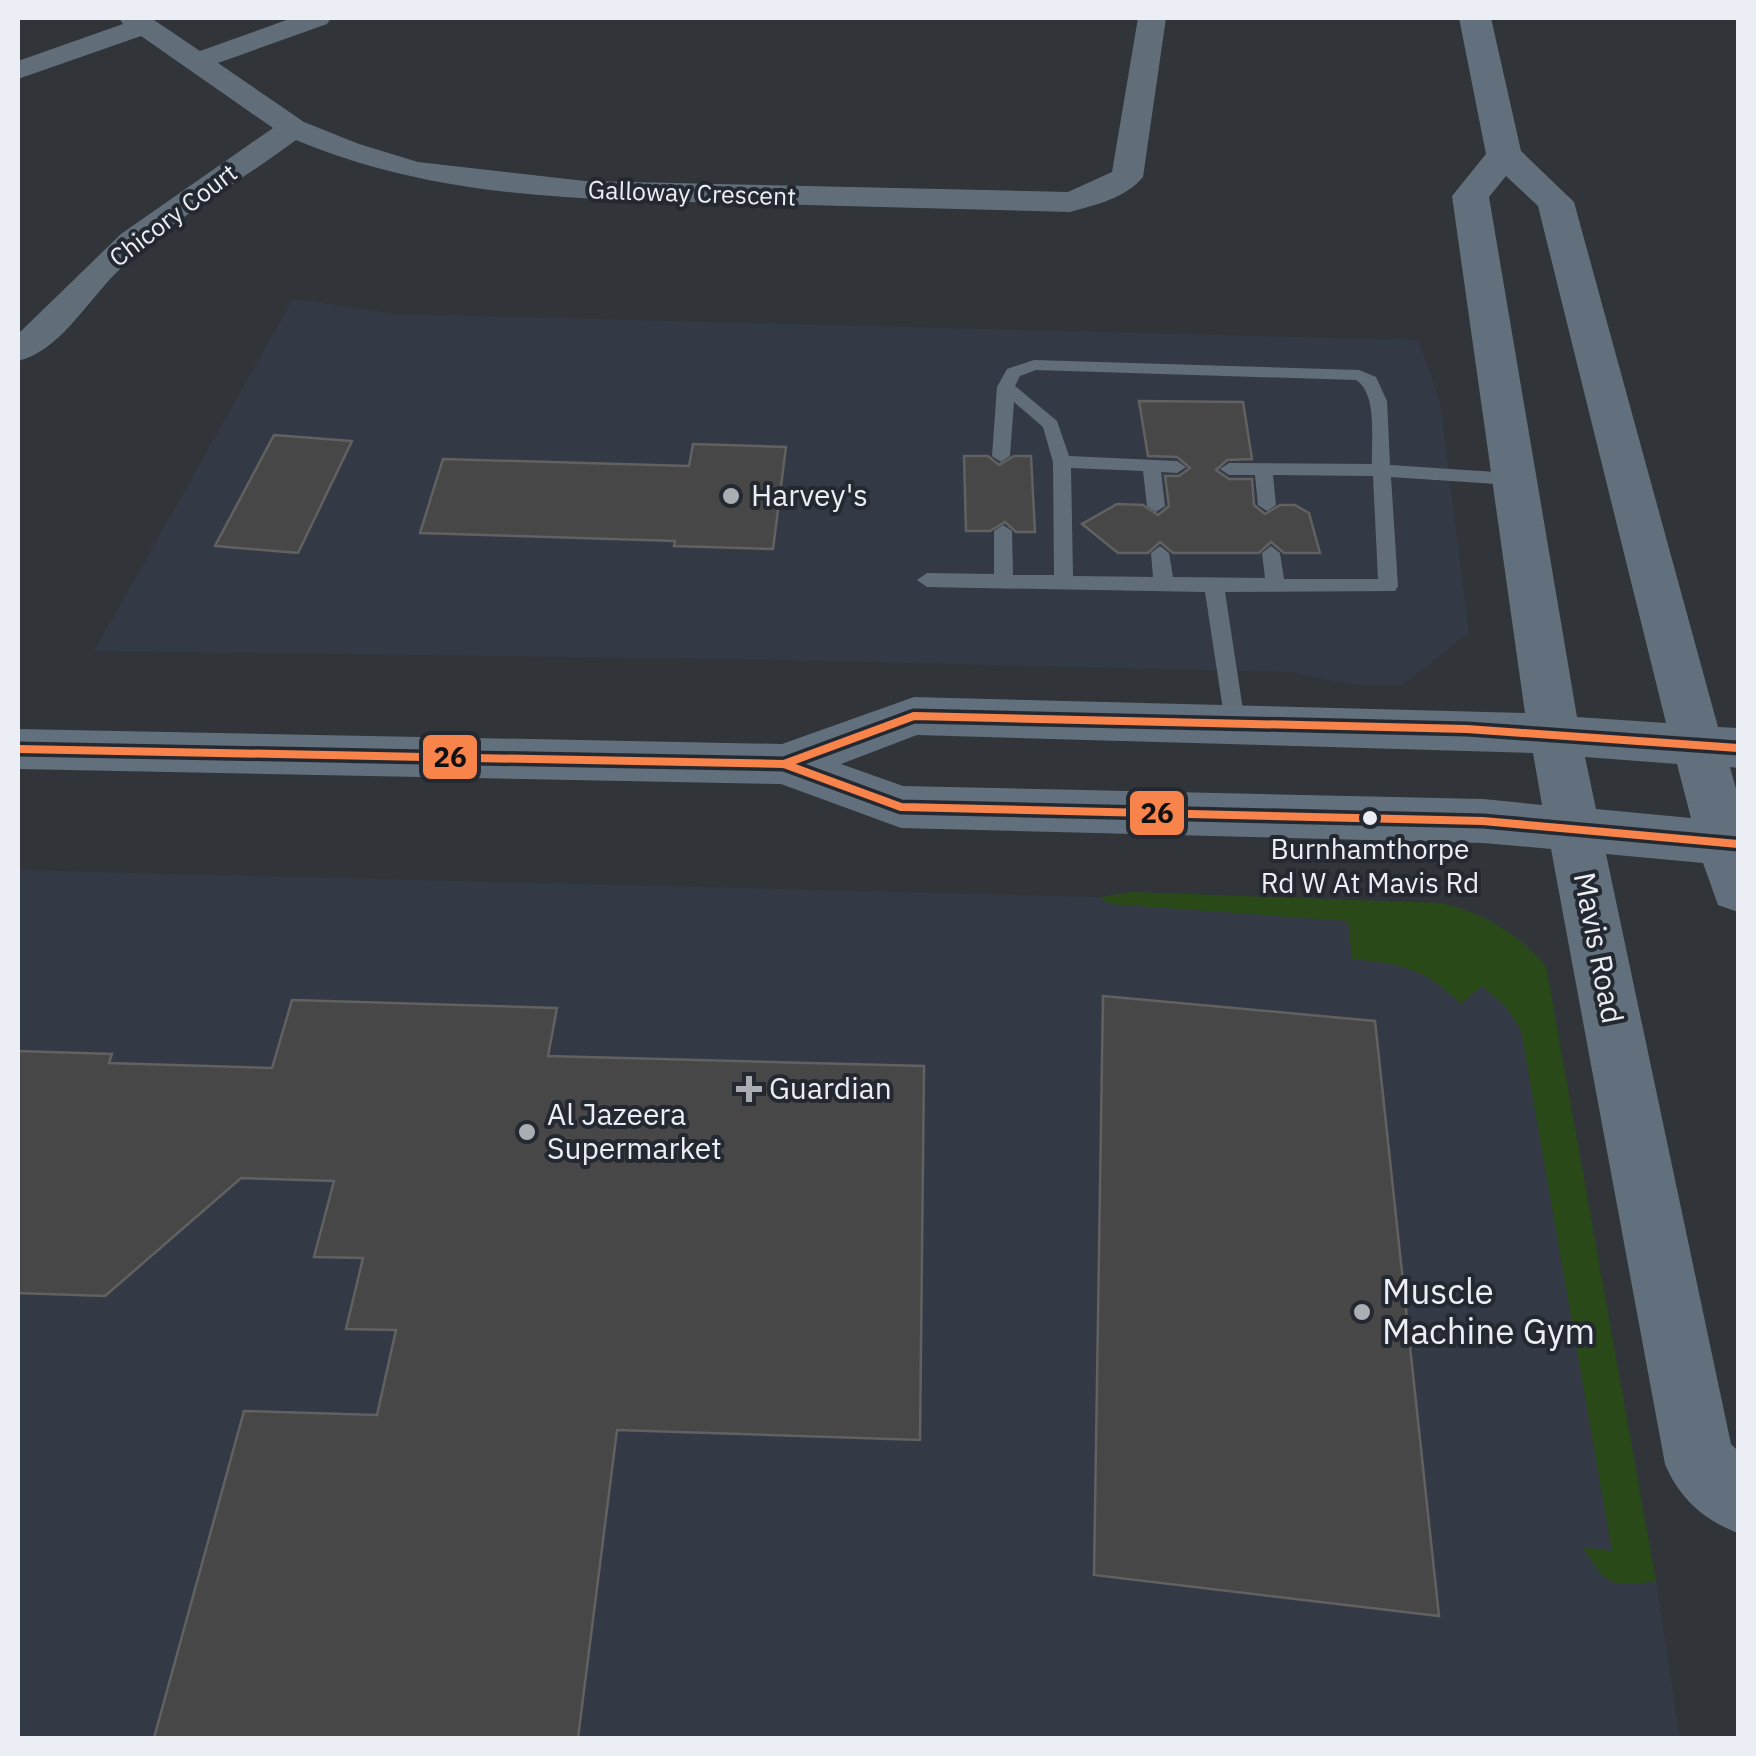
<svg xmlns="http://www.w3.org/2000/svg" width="1756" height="1756" viewBox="0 0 1756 1756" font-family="'IBM Plex Sans',sans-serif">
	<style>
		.built { fill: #333a46 }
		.green { fill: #294919 }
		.building { fill: #484748; stroke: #616161; stroke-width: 2.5 }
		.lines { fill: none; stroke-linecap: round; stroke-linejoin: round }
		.lane { fill: #616e79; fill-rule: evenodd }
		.street { fill: #616e79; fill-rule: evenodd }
		.secondary { fill: #61707c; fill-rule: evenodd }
		.bus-1-casing { stroke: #242931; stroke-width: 15 }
		.bus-1 { stroke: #f8844c; stroke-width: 8 }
		.poi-dot { fill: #aaadb2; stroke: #242931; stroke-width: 4 }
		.bus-dot { fill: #ebeef4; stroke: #242931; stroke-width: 4 }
		.labels { text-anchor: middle; stroke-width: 8; stroke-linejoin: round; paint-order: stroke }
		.far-street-label { font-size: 25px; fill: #ebeef4; stroke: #242931 }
		.bus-label { font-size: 28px; fill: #ebeef4; stroke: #242931 }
		.poi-label { font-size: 30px; fill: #ebeef4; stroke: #242931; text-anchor: start }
		.street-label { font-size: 30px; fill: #ebeef4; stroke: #242931 }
		.near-poi-label { font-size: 35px; fill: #ebeef4; stroke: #242931; text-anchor: start }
		.line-badge { stroke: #242931; stroke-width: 4 }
		.pale-badge-label { font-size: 28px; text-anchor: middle; font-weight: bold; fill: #111 }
	</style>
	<rect width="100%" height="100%" fill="#313438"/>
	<path class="built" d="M 293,299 L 397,314 L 1418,340 L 1440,401 L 1469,633 L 1401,686 L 1354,685 L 1287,672 L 736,659 L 94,651 Z
		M 18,870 L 1100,897 L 1133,892 L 1441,903 L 1486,917 L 1526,944 L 1546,966 L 1656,1581 L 1680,1738 L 18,1738 Z"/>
	<path class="green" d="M 1133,892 L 1441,903 C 1485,913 1516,933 1546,966 L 1656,1581 C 1612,1588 1605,1585 1583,1547 L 1612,1551 L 1521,1030 L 1506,1007 L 1482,986 L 1461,1004 C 1424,968 1402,964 1352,959 L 1348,921 L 1109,904 L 1100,897 Z"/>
	<path class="building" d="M 1139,401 L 1243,402 L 1252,459 L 1227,460 L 1216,470 L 1229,479 L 1252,479 L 1254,505 L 1265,514 L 1280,505 L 1295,505 L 1309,513 L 1320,553 L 1284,553 L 1271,542 L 1259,553 L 1173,553 L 1160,542 L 1148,553 L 1118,553 L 1082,524 L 1117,504 L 1143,505 L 1158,515 L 1169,506 L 1165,476 L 1179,476 L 1190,468 L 1177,457 L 1148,456 Z
		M 274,435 L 352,441 L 298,553 L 215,546 Z
		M 693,444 L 786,447 L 773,549 L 674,546 L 675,541 L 420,533 L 443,459 L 689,466 Z
		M 964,456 L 988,456 L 999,465 L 1014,456 L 1031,456 L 1035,532 L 1016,532 L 1005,522 L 990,531 L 966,531 Z
		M 1103,996 L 1375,1021 L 1439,1616 L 1094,1575 Z
		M 292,1000 L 557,1008 L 548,1056 L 924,1066 L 920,1440 L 617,1430 L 578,1738 L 154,1738 L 244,1411 L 377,1415 L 396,1330 L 346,1329 L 363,1258 L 314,1257 L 334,1181 L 241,1178 L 105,1296 L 18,1293 L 18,1051 L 112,1054 L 109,1063 L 272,1068 Z"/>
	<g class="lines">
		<path class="lane" d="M 1034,360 L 1359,370 L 1376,377 L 1387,401 L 1390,465 L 1511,473 L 1520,479 L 1511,485 L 1391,477 L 1398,586 L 1395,591 L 1225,592 L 1245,723 L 1235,731 L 1225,723 L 1205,592 L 927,587 L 917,580 L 927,573 L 994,574 L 994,531 L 1003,525 L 1012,531 L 1013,575 L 1054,575 L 1053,462 L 1043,427 L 1014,402 L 1010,456 L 1001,462 L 992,456 L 997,387 L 1007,369 ZM 1036,370 L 1356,380 C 1378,394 1371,440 1372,464 L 1229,463 L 1220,469 L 1229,475 L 1255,475 L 1258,505 L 1267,511 L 1276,505 L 1273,475 L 1373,476 L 1378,579 L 1284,579 L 1280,553 L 1271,546 L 1262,553 L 1265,578 L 1173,577 L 1169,553 L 1160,546 L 1151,553 L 1153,577 L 1073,576 L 1071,468 L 1143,471 L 1147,506 L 1156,512 L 1165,506 L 1161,472 L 1177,473 L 1186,467 L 1177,461 L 1069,456 L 1057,421 L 1015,386 L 1020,376 Z"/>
		<path class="street" d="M 119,18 L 151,18 L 200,51 L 292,18 L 331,18 L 327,24 L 218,63 L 304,122 L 359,144 L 418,162 L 585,181 L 1068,192 L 1112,172 L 1138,18 L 1166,18 L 1143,177 C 1126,198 1095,205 1070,212 C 959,209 847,206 736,203 C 586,200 436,199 296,140 C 236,185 168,221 115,274 C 87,302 58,352 18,361 L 18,334 L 121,234 L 273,128 L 141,36 L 18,79 L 18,61 L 123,24 Z"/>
		<path class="secondary" d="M 1459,18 L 1491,18 L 1521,151 L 1574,202 L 1718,727 L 1738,728 L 1738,768 L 1730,767 L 1738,796 L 1738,912 L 1718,905 L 1703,863 L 1606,854 L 1731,1444 L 1738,1451 L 1738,1533 C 1704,1520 1679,1498 1665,1464 L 1551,849 L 1483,843 L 901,828 L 781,784 L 18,769 L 18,729 L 782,744 L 914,697 L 1525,713 L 1452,196 L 1486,154 ZM 1506,176 L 1538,206 L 1666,723 L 1577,717 L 1489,197 ZM 917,735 L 1533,753 L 1542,805 L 1483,799 L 903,786 L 841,764 ZM 1585,757 L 1677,764 L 1691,818 L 1596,809 Z"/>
		<defs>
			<path id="bus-1" d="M 18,749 L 784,764 L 901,807 L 1483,821 L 1738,844
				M 784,764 L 914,716 L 1467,729 L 1738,748"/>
		</defs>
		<use href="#bus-1" class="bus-1-casing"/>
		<use href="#bus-1" class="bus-1"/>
	</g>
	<g class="poi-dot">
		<circle cx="731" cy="496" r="10"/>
		<path d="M744 1074h10v10h10v10h-10v10h-10v-10h-10v-10h10z"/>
		<circle cx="527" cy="1132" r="10"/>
		<circle cx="1362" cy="1312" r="10"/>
	</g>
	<circle class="bus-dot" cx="1370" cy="818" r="9"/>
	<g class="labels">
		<g class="far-street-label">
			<text transform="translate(692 193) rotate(2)" y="9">Galloway Crescent</text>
			<text transform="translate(173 215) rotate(-37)" y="9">Chicory Court</text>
		</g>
		<g class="bus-label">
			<text x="1370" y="859">Burnhamthorpe<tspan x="1370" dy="34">Rd W At Mavis Rd</tspan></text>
		</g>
		<g class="poi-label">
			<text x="751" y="506">Harvey's</text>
			<text x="769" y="1099">Guardian</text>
			<text x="547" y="1125">Al Jazeera<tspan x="547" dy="34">Supermarket</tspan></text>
		</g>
		<g class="street-label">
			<text transform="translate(1598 948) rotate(79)" y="10">Mavis Road</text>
		</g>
		<g class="near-poi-label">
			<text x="1382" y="1304">Muscle<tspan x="1382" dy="40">Machine Gym</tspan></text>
		</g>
	</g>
	<g class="line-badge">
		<rect x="421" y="733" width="58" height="48" rx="10" fill="#f8844c"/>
		<rect x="1128" y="789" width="58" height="48" rx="10" fill="#f8844c"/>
	</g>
	<g class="pale-badge-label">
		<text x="450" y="767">26</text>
		<text x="1157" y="823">26</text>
	</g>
	<rect width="1756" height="1756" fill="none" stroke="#ebeef4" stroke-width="40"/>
</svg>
